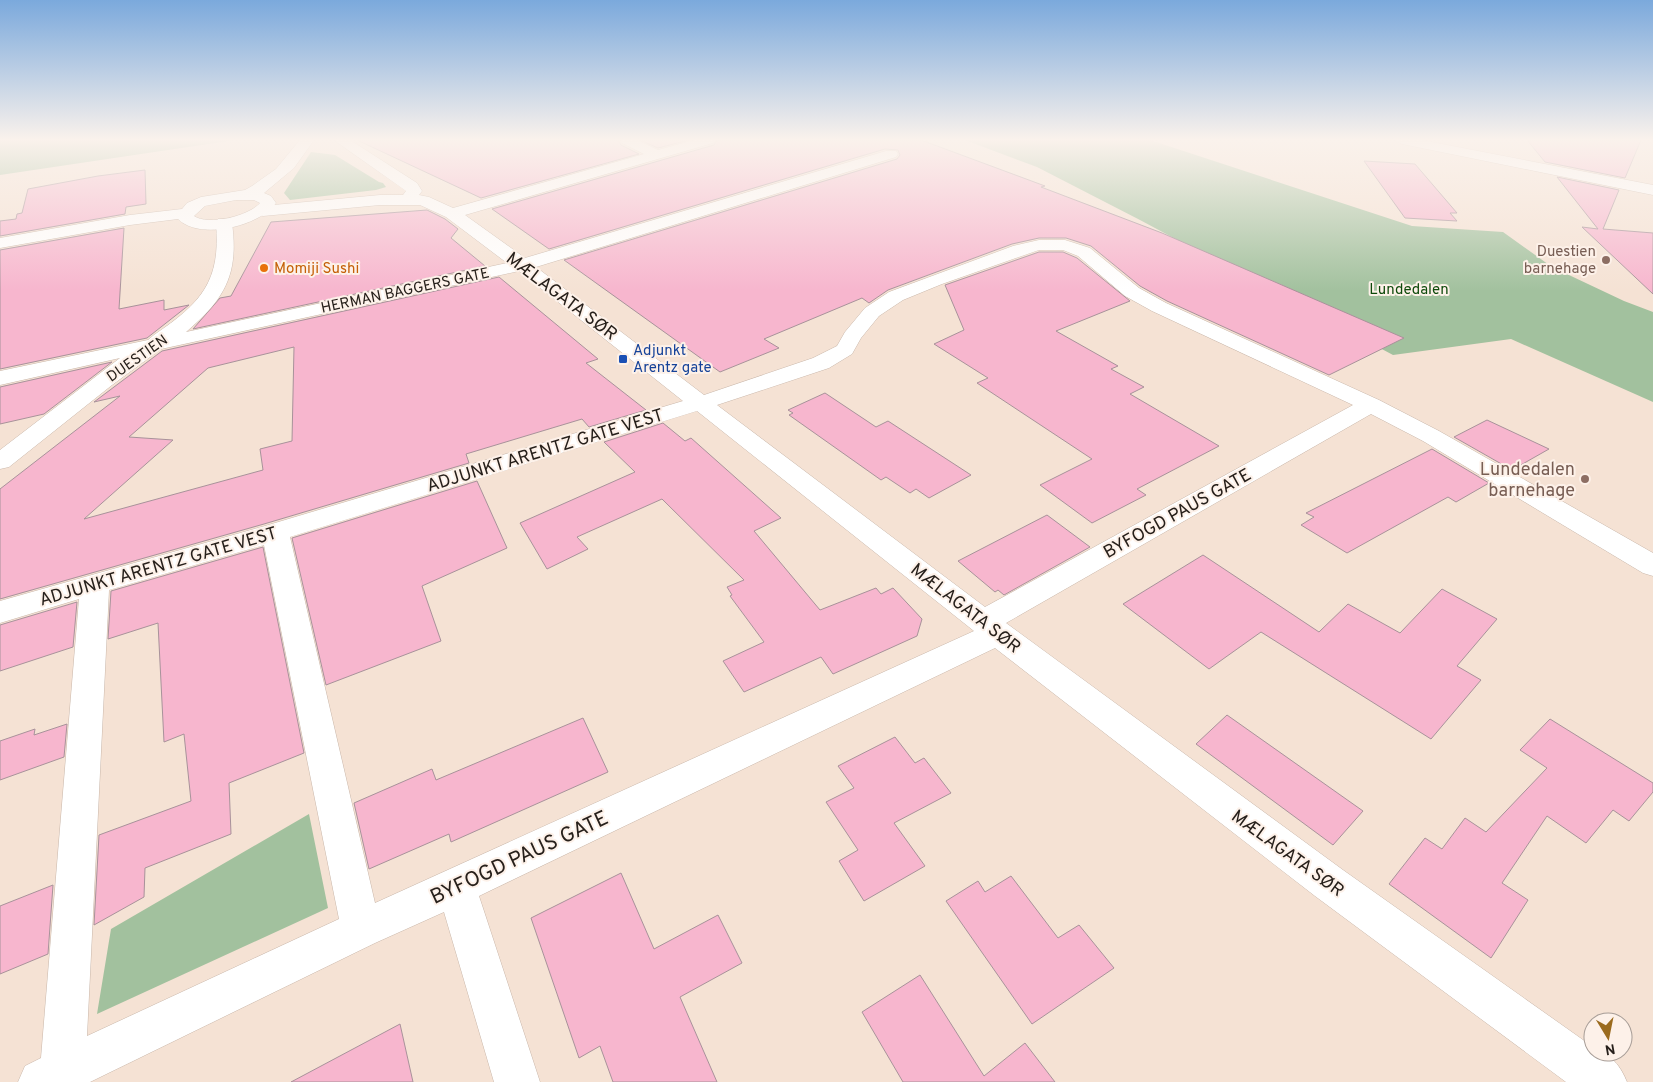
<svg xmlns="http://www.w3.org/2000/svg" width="1653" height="1082" viewBox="0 0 1653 1082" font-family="Overpass,sans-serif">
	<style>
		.green { fill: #a2c19e }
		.building { fill: #f7b6ce; stroke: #a8929a; fill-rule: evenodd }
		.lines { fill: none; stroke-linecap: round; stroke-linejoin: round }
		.minor-casing { stroke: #c9b7aa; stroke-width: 1 }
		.major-casing { stroke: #c9b7aa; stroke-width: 1 }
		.minor { fill: #fff; fill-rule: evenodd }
		.major { fill: #fff; fill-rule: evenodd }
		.education-dot { fill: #8d6e63; stroke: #fdf1e9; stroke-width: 2 }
		.food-dot { fill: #e8710a; stroke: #fdf1e9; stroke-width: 2 }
		.transit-dot { fill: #1a4fb4; stroke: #fdf1e9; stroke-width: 2 }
		.labels { text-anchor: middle; stroke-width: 4; stroke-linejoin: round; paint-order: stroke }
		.far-education-label { font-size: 15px; fill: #785e54; stroke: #fdf1e9; text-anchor: end }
		.far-food-label { font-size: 15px; fill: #c56008; stroke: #fdf1e9; text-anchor: start }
		.far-park-label { font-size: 15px; fill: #0e4a0b; stroke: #fdf1e9 }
		.far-street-label { font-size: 15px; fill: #27201b; stroke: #fdf1e9 }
		.far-transit-label { font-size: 15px; fill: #164399; stroke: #fdf1e9; text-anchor: start }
		.street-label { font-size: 18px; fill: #27201b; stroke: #fdf1e9 }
		.education-label { font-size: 18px; fill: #785e54; stroke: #fdf1e9; text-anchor: end }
		.near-street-label { font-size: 21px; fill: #27201b; stroke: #fdf1e9 }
	</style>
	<rect width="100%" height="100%" fill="#f5e2d4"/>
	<path class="green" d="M 0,140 L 235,140 L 0,175 Z
		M 965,140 L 1150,140 L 1412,226 L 1503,232 L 1552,267 L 1624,301 L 1653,312 L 1653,402 L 1511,339 L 1393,355 L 1140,220 L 1037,167 Z
		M 311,152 L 335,155 L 379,182 L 383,183 L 386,187 L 376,190 L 290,200 L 284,193 Z
		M 309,814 L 328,908 L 97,1014 L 111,929 Z"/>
	<path class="building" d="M 357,140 L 618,140 L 621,145 L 639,154 L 481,198 Z
		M 640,140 L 689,140 L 658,148 Z
		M 717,140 L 921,140 L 1045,186 L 1041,187 L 1162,233 L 1404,338 L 1329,375 L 1167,301 L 1140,286 L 1091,246 L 1066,238 L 1039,238 L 1012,244 L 888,290 L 869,303 L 862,298 L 764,339 L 779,348 L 720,372 L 564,260 L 897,159 L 900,155 L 898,150 L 885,149 L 549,249 L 492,209 L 714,145 Z
		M 1527,140 L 1641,140 L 1625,178 L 1545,162 Z
		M 1364,161 L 1415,164 L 1457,213 L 1450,213 L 1457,221 L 1405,218 Z
		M 145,170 L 146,204 L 126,207 L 125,214 L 0,236 L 0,221 L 16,219 L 17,214 L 22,213 L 28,189 L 98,176 Z
		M 1557,177 L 1619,190 L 1603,229 L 1653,233 L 1653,294 L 1582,227 L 1598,229 Z
		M 427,210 L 445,219 L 458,229 L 451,238 L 485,266 L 193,329 L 220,298 L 231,296 L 271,222 Z
		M 124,228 L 119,309 L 164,300 L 164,310 L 189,305 L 147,338 L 0,369 L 0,250 Z
		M 1039,252 L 1063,252 L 1077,258 L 1130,301 L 1056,331 L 1118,366 L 1111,369 L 1144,387 L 1130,394 L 1219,446 L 1137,489 L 1146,495 L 1092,523 L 1040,485 L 1092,459 L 977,383 L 988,378 L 934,344 L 964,330 L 945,285 Z
		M 499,277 L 598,359 L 586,363 L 646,410 L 589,427 L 582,419 L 466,454 L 469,463 L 264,524 L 0,599 L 0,489 L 120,396 L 94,402 L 162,351 ZM 294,347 L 292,441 L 260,449 L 263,470 L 84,519 L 173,440 L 129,437 L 208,368 Z
		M 112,362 L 44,414 L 0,424 L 0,387 Z
		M 825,393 L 876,427 L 888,421 L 971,475 L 929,498 L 916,489 L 910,493 L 886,477 L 881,480 L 789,415 L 793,413 L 788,410 Z
		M 1487,420 L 1549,449 L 1512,470 L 1454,437 Z
		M 663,423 L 685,441 L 691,438 L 781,518 L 754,531 L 820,610 L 876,588 L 881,594 L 893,588 L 922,619 L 917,636 L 833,674 L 821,657 L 744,692 L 723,661 L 764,642 L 730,596 L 732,595 L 727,587 L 744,580 L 662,499 L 577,537 L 588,549 L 547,569 L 520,523 L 635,472 L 604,442 Z
		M 1432,449 L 1489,483 L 1456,502 L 1448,497 L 1347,553 L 1301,525 L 1314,517 L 1306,513 Z
		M 477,481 L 507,548 L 422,586 L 441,641 L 326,685 L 292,538 Z
		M 1047,515 L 1090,547 L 1004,595 L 998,590 L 995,592 L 958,561 Z
		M 263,547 L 304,753 L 229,783 L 231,834 L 145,868 L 144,897 L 94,925 L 99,835 L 191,801 L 184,734 L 164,742 L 158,623 L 108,639 L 111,591 Z
		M 1203,555 L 1319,632 L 1348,604 L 1400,633 L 1442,589 L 1497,619 L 1457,666 L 1481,680 L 1431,739 L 1261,632 L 1209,669 L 1123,604 Z
		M 77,602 L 73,647 L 0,671 L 0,625 Z
		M 1227,715 L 1363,811 L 1333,845 L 1196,744 Z
		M 583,718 L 608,772 L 451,842 L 449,834 L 369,869 L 354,803 L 432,769 L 436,780 Z
		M 1550,719 L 1653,783 L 1653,792 L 1629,821 L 1613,810 L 1586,843 L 1547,816 L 1502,883 L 1528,900 L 1491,958 L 1389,884 L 1425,838 L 1442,849 L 1465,818 L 1486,832 L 1547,768 L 1520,750 Z
		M 67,724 L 64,757 L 0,780 L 0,741 L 35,729 L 34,735 Z
		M 895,737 L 915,763 L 924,758 L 951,793 L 894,823 L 925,866 L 864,901 L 839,861 L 858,850 L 826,802 L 854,788 L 838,766 Z
		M 621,873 L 654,949 L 718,915 L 742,963 L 680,997 L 717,1082 L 613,1082 L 600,1046 L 579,1058 L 531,918 Z
		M 1011,876 L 1058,938 L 1079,925 L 1114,968 L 1032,1024 L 946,901 L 978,881 L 985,892 Z
		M 53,885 L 48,954 L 0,974 L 0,906 Z
		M 920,975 L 984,1076 L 1025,1043 L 1055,1082 L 903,1082 L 862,1012 Z
		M 400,1024 L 413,1082 L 291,1082 Z"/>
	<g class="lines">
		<defs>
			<path id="minor" d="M 334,140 L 350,140 L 417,183 L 422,191 L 419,195 L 429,197 L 453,208 L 644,154 L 622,143 L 620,140 L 637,140 L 658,150 L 694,140 L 715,140 L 713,143 L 465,215 L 525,258 L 886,151 L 896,151 L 898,154 L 896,157 L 536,267 L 704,395 L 813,358 L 837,346 L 845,332 L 865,308 L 889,292 L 1013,246 L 1039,240 L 1065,240 L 1090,248 L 1139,288 L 1166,303 L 1379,400 L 1439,431 L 1653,553 L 1653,576 L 1643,573 L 1423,441 L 1371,414 L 1006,623 L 1343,870 L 1593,1047 L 1593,1052 C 1611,1052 1621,1067 1627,1082 L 1566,1082 L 1315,896 L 995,648 L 479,896 L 540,1082 L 494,1082 L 444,912 L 375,943 L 90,1082 L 18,1082 L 25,1066 L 41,1058 L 79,599 L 0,623 L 0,601 L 265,526 L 683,401 L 519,271 L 161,349 L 112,385 L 9,467 L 0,469 L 0,450 L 120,358 L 0,385 L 0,371 L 148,340 L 154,335 C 201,303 221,282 216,223 L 218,219 L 230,219 L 232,223 C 239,274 225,299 186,332 L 507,263 L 446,217 L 420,205 L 380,205 L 263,216 L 257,214 L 255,211 L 257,208 L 263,206 L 380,195 L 403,195 L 406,191 ZM 1039,250 L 1063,250 L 1078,256 L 1125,296 L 1152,311 L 1353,405 L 985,607 L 717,405 L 829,368 L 852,354 L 861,338 L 879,316 L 903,300 L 942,284 ZM 697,411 L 974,631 L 375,903 L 290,537 ZM 264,545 L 339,919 L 87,1036 L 109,590 Z
				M 1395,140 L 1421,140 L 1653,185 L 1653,195 L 1402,144 Z"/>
			<path id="major" d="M 300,140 L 314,140 L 294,168 L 264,193 L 271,196 L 276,203 C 260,226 200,241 178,219 L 130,225 L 0,248 L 0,238 L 130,215 L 182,209 L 187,203 L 201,197 L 245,190 L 252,186 L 276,169 ZM 236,200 L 254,200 L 260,203 C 249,216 208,226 194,216 L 205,206 Z"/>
		</defs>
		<use href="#minor" class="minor-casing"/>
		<use href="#major" class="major-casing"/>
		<use href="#minor" class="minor"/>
		<use href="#major" class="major"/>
	</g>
	<linearGradient id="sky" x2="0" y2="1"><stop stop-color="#7ba9dc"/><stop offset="0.48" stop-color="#faf2ec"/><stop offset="1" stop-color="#faf2ec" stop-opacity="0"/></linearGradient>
	<rect width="1653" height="291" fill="url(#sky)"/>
	<g class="education-dot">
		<circle cx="1606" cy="260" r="5"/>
		<circle cx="1585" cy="479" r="5"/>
	</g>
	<circle class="food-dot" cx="264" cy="268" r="5"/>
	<rect class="transit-dot" x="618" y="354" width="10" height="10" rx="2.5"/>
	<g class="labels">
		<g class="far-education-label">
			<text x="1596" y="256">Duestien<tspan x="1596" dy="17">barnehage</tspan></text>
		</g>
		<g class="far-food-label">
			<text x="274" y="273">Momiji Sushi</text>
		</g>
		<g class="far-park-label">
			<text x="1409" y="294">Lundedalen</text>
		</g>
		<g class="far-street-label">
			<text transform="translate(405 290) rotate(-12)" y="5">HERMAN BAGGERS GATE</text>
			<text transform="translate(137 358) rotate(-35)" y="5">DUESTIEN</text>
		</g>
		<g class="far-transit-label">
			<text x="633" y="355">Adjunkt<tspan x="633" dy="17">Arentz gate</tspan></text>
		</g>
		<g class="street-label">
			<text transform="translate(562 296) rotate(37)" y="6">MÆLAGATA SØR</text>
			<text transform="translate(545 450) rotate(-17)" y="6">ADJUNKT ARENTZ GATE VEST</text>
			<text transform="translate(1177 513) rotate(-29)" y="6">BYFOGD PAUS GATE</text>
			<text transform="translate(158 566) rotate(-16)" y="6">ADJUNKT ARENTZ GATE VEST</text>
			<text transform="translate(966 608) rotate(38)" y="6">MÆLAGATA SØR</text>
			<text transform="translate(1288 853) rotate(36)" y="6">MÆLAGATA SØR</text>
		</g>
		<g class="education-label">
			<text x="1575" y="475">Lundedalen<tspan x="1575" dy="21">barnehage</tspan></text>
		</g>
		<g class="near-street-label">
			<text transform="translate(519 857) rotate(-25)" y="7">BYFOGD PAUS GATE</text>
		</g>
	</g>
	<g transform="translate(1608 1037) rotate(170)"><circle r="24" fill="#fdf1e9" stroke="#a79d97"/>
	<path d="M0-4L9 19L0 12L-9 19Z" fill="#9b6b1e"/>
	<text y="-8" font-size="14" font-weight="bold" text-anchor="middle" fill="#27201b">N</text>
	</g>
</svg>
